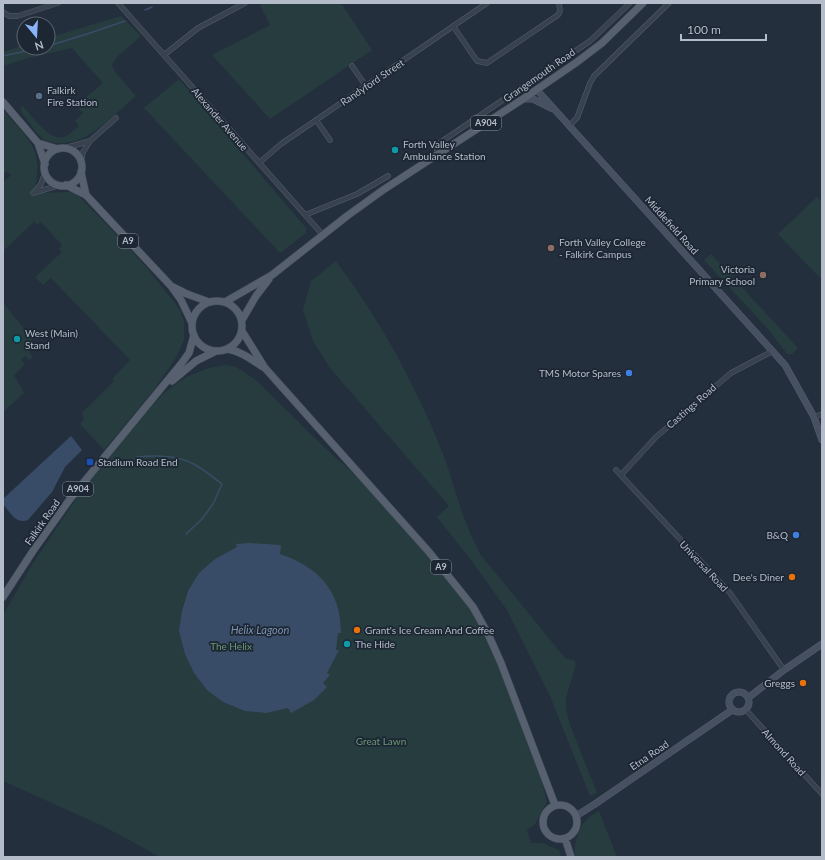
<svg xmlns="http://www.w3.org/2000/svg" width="825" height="860" viewBox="0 0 825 860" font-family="Lato,sans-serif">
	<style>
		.green { fill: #263c3f }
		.water { fill: #394c67 }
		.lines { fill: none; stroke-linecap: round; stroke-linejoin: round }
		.stream { stroke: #394c67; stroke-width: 1.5 }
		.street-casing { stroke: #565f6c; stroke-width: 5.5 }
		.secondary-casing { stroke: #565f6c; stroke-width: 7 }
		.primary-casing { stroke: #414a57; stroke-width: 8 }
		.street { stroke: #38414e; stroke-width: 4.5 }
		.secondary { stroke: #465061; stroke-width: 6 }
		.primary { stroke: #56606e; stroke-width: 7 }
		.service-dot { fill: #5c6f8a; stroke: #1d2633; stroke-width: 1.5 }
		.culture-dot { fill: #0f9aa8; stroke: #1d2633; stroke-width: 1.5 }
		.education-dot { fill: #8d6e63; stroke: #1d2633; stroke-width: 1.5 }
		.shop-dot { fill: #3f7fe0; stroke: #1d2633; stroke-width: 1.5 }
		.transit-dot { fill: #1a4fb4; stroke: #1d2633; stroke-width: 1.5 }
		.food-dot { fill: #e8710a; stroke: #1d2633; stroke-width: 1.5 }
		.labels { text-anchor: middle; stroke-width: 3.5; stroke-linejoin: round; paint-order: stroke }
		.shield { fill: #1d2633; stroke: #878f9c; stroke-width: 1 }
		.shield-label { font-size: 9px; font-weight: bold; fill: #b4bcc9 }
		.street-label { font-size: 10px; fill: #b4bcc9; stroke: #1d2633 }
		.poi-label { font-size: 10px; fill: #b4bcc9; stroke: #1d2633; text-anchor: start }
		.park-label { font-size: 10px; fill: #6b9a76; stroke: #1d2633 }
		.water-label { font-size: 11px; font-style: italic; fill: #7c92b1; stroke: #1d2633 }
	</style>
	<rect width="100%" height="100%" fill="#242f3e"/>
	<path class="green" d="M 259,3 L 341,3 L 372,50 L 270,119 L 212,55 L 270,25 Z
		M 121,16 L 141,36 L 117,57 L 112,65 L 115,72 L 136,96 C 114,114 89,145 58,143 C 53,142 48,142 43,139 C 36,134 28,120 22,113 L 20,108 L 23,106 C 31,115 50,142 64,137 C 69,135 74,130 79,126 L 75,121 L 83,113 L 76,106 L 103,83 L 72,48 L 28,58 L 3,66 L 3,52 L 24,45 L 24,48 L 48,48 L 48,38 Z
		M 179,79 L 306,228 L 306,233 L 280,253 L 144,108 Z
		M 3,110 C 29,140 45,149 34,193 L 71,192 L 76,193 L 112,230 L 147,268 L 175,303 L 181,312 L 184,322 L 184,340 L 176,358 L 153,391 L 104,450 L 80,424 L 84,420 L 82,413 L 114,381 L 113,378 L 130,360 L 51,278 L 43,285 L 35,277 L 62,252 L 59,249 L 62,245 L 41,222 L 37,225 L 34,222 L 3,251 L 3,182 L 11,175 L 7,171 L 3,174 Z
		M 817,197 L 822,202 L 822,280 L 778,234 Z
		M 711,254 L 798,348 L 792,354 L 787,354 L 768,329 L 704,260 Z
		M 336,261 C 380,320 416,385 443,454 C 449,469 453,485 458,500 C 464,519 471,536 480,554 L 566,659 L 574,660 L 576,664 L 566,698 L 566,709 L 570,725 L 597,793 L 590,796 L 550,696 L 507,610 L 471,560 L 437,517 L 449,506 L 330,368 L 313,341 L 303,310 L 311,281 Z
		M 3,303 L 28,333 L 36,346 L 29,352 L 33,357 L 29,360 L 25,356 L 21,360 L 25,364 L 14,375 L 24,393 L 3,412 Z
		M 226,365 L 236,367 L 256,380 L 324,447 L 382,499 L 473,607 L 488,634 L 533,747 L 547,802 L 535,824 L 527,830 L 531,843 L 542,843 L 559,850 L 561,857 L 160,857 L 105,827 L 3,781 L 3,615 L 33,563 L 107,453 L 165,392 L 186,377 L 209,368 Z
		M 599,811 L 617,857 L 575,857 C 573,845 579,826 588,818 C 591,815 596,813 599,811 Z"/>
	<path class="water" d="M 71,436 L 82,450 L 65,467 L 52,492 L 28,520 C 16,525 10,512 3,504 L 3,499 Z
		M 249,543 L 281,545 L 280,554 C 318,567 341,590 341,633 L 338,633 L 336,650 L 339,650 L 327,673 L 330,675 L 323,683 L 327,687 L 314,700 L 291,713 L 288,708 L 266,713 L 245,711 L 223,702 L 207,690 L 194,673 L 185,654 L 179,631 L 182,611 L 188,591 L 199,573 L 215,559 L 237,547 L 236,544 Z"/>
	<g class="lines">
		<path class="stream" d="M 145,10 L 152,7
			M 48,46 L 87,34 L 125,21
			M 3,56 L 39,48
			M 137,457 C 156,455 180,455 197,466 C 206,471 214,478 222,484 L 213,504 L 202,519 L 186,534"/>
		<defs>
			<path id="street" d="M 118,3 L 322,234
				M 3,12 L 9,16 L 18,16 L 58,3
				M 453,26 L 477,61 L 487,63 L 558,15 L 560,11 L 559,3
				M 164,55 L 198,28 L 245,3
				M 352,66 L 366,86
				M 316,120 L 330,140
				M 569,126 L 577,118 L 590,83 L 594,76 L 669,3
				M 90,141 L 116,118
				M 65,148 L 90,141 L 83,152 L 81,163
				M 439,154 L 435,146 L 590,41 L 630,3
				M 259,163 L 281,144 L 487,3
				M 35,192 L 41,184 L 45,173
				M 33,193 L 60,185
				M 305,215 L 357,194 L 388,176
				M 814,417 L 822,414
				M 616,470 L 730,593 L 784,670
				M 621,475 L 656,437 L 731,373 L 773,351
				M 746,710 L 822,794"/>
			<path id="secondary" d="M 537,90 L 785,365 L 814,417 L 822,440
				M 523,99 L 533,99 L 551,108
				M729 702a10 10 0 1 1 20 0a10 10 0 1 1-20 0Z
				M 748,698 L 784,670 L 822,644
				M 576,816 L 595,804 L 732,710"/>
			<path id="primary" d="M 3,102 L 38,143 L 45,164
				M 38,143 L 58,149
				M44 167a19 19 0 1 1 38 0a19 19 0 1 1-38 0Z
				M 81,172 L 86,195
				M 66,185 L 86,195 L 171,286 L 181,300 L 192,323
				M 173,287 L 187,294 L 209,302
				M192 326a25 25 0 1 1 50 0a25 25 0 1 1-50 0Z
				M 225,302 L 272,275 L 347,216 L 383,190 L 523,99 L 577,62 L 602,43 L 643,3
				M 242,320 L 256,296 L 269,279
				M 242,331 L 265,368 L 429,552 L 473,607 L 488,634 L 501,663 L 555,805
				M 227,349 C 241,351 252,360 263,367
				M 172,381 L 196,361 L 216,351
				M 3,597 L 33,551 L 70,499 L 181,364 L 189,353 L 194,335
				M543 822a17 17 0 1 1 34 0a17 17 0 1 1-34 0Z
				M 565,838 L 571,857"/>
		</defs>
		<use href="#street" class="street-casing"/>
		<use href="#secondary" class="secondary-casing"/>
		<use href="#primary" class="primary-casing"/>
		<use href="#street" class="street"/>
		<use href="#secondary" class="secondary"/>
		<use href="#primary" class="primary"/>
	</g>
	<circle class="service-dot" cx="39" cy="96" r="4"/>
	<g class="culture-dot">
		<circle cx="395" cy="150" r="4"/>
		<circle cx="17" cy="339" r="4"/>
		<circle cx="347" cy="644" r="4"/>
	</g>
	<g class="education-dot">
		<circle cx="551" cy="248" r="4"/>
		<circle cx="763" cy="275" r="4"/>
	</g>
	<g class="shop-dot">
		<circle cx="629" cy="373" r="4"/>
		<circle cx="796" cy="535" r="4"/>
	</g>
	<rect class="transit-dot" x="86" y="458" width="8" height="8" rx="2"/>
	<g class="food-dot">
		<circle cx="792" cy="577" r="4"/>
		<circle cx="357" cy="630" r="4"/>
		<circle cx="803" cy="683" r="4"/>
	</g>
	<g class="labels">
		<g class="shield">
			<rect x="471" y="116" width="30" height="14" rx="3"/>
			<rect x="118" y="234" width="20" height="14" rx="3"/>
			<rect x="63" y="482" width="30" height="14" rx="3"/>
			<rect x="431" y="560" width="20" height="14" rx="3"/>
		</g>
		<g class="shield-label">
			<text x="486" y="126">A904</text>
			<text x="128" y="244">A9</text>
			<text x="78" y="492">A904</text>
			<text x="441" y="570">A9</text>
		</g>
		<g class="street-label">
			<text transform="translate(539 75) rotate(-35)" y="4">Grangemouth Road</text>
			<text transform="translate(372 82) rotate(-34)" y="4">Randyford Street</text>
			<text transform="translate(220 119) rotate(49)" y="4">Alexander Avenue</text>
			<text transform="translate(672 225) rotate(48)" y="4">Middlefield Road</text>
			<text transform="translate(691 406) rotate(-41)" y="4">Castings Road</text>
			<text transform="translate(42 522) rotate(-55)" y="4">Falkirk Road</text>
			<text transform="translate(704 566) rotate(47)" y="4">Universal Road</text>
			<text transform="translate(784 752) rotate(48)" y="4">Almond Road</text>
			<text transform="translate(649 755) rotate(-34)" y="4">Etna Road</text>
		</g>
		<g class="poi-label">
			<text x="47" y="94">Falkirk<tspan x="47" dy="12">Fire Station</tspan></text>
			<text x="403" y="148">Forth Valley<tspan x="403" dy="12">Ambulance Station</tspan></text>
			<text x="559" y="246">Forth Valley College<tspan x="559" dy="12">- Falkirk Campus</tspan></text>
			<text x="755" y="273" text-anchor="end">Victoria<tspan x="755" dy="12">Primary School</tspan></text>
			<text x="25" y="337">West (Main)<tspan x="25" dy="12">Stand</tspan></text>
			<text x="621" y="377" text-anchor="end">TMS Motor Spares</text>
			<text x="98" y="466">Stadium Road End</text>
			<text x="788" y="539" text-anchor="end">B&amp;Q</text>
			<text x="784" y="581" text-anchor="end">Dee's Diner</text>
			<text x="365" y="634">Grant's Ice Cream And Coffee</text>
			<text x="355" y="648">The Hide</text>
			<text x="795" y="687" text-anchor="end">Greggs</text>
		</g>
		<g class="park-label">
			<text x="231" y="650">The Helix</text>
			<text x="381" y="745">Great Lawn</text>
		</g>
		<g class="water-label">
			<text x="260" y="634">Helix Lagoon</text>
		</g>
	</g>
	<rect width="825" height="860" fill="none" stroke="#b4bcc9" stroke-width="8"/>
	<g transform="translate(36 36) rotate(162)"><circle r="19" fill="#1d2633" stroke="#59626f"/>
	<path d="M0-3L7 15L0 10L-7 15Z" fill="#8ab4f8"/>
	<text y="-6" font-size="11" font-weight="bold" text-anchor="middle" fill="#b4bcc9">N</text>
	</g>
	<path d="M681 34v6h85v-6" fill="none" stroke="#b4bcc9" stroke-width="2"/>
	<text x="687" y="34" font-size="12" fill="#b4bcc9" stroke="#1d2633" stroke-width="3" paint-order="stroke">100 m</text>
</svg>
